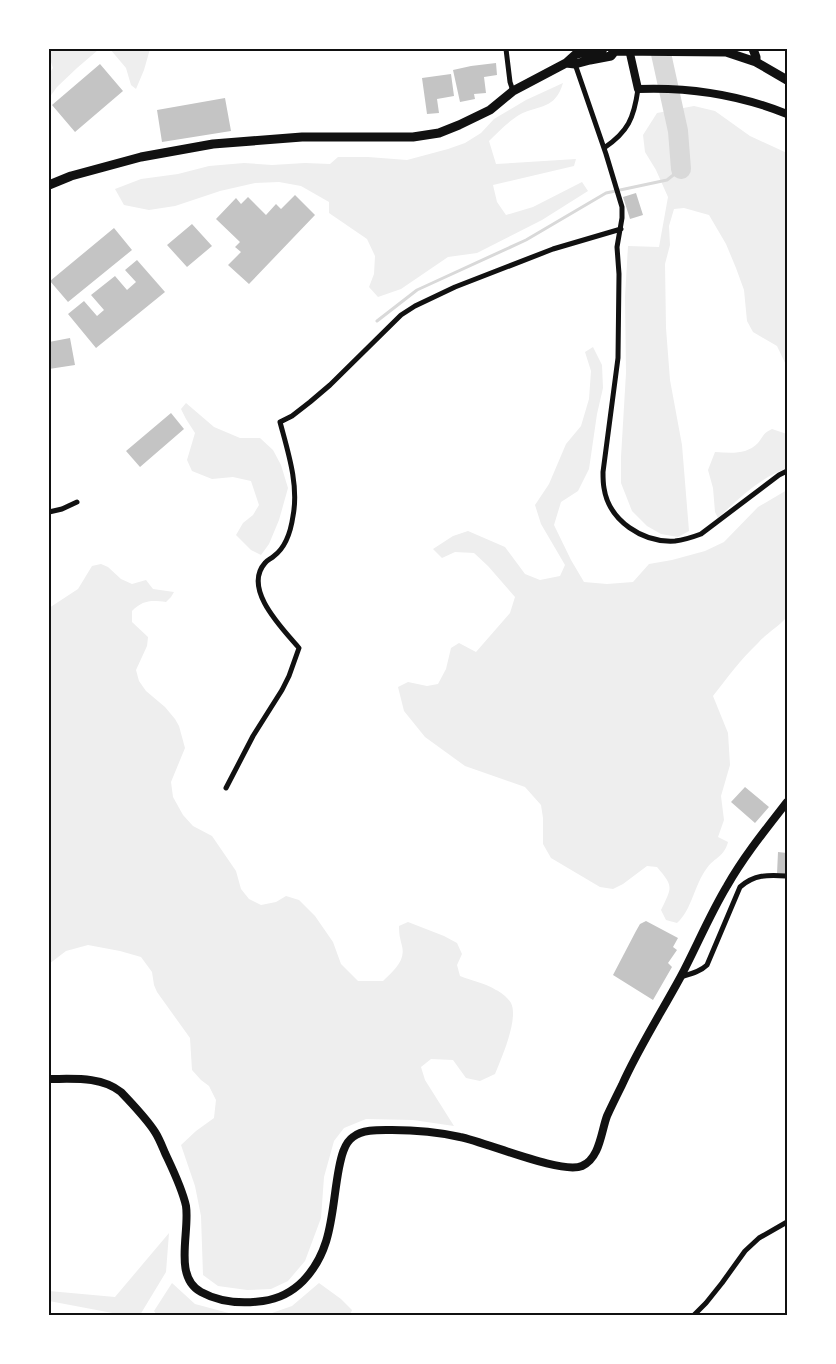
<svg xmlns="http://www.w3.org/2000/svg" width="836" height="1364" viewBox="0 0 836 1364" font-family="'Noto Sans',sans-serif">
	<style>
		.green { fill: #eee }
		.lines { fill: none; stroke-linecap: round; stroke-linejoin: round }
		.stream { stroke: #d9d9d9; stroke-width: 3 }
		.river { stroke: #d9d9d9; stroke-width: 20 }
		.building { fill: #c4c4c4 }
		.minor { stroke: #111; stroke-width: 5 }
		.secondary { stroke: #111; stroke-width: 8 }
		.primary { stroke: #111; stroke-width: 9 }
		.neatline { fill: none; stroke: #111; stroke-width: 2 }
	</style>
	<rect width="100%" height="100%" fill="#fff"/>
	<path class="green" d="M 49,49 L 105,49 L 98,50 L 77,68 L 57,87 L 49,98 L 49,74 L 53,68 L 49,56 Z
		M 110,49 L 150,49 L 144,70 L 136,89 L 131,85 L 126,68 Z
		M 563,83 C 555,110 540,104 519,115 C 509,121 497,133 489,141 L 496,164 L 576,159 L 574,166 L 493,185 L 497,202 L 506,215 L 533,207 L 582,182 L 588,191 L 542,220 L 477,253 L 448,257 L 401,289 L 378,297 L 369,287 L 374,274 L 375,256 L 367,239 L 329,213 L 329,202 L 301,186 L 279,182 L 255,183 L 220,191 L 175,206 L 149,210 L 124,205 L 115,189 L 141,179 L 178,174 L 209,166 L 244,163 L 272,165 L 305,163 L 330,164 L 338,157 L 368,157 L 407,160 L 448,149 L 465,143 L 481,133 L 494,119 L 526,100 Z
		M 694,106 L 715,111 L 750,136 L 787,153 L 787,367 L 777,346 L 753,332 L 747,321 L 744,290 L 736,268 L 726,244 L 709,215 L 684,208 L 674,209 L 669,226 L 670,245 L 665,264 L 666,328 L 670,380 L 682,445 L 689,531 L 678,537 L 661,534 L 647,526 L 632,511 L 621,483 L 621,457 L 626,373 L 625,297 L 628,246 L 659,247 L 668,197 L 656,170 L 645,152 L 643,135 L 657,113 Z
		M 593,347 L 602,365 L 603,388 L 597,414 L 589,469 L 578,491 L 561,502 L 554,525 L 571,560 L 584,582 L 607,584 L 633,582 L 649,564 L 672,560 L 705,551 L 724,542 L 758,507 L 787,490 L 787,617 C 778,627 767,633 758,643 C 741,659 727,678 713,696 L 728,733 L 730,765 L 721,796 L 724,820 L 718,837 L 728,842 C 724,857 715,857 707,868 C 694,885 692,910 677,923 L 666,920 L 661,910 C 672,887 674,887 657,867 L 647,866 L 623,884 L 613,889 L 600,887 L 551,858 L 543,844 L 543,818 L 541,805 L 525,787 L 465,766 L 425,737 L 404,711 L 398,687 L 408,682 L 427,686 L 438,684 L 446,669 L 451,648 L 459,643 L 476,652 L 510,613 L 515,597 L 488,566 L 474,553 L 455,552 L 442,558 L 433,549 L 453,536 L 468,531 L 505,547 L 525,574 L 540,580 L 560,576 L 565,565 L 541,524 L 535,505 L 549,484 L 566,444 L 581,426 L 589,399 L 591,371 L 585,352 Z
		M 186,403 L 214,427 L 240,438 L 260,438 L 273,450 L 281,465 L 288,488 L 279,520 L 269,544 L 261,555 L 251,550 L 236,535 L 243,523 L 253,515 L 259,505 L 251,481 L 233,477 L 212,479 L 192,471 L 187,460 L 195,433 L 186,419 L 181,409 Z
		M 772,429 L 787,434 L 787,468 C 760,478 739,498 718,518 L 715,512 L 713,488 L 708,470 L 715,452 C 731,453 746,455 758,443 C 764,436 762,434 772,429 Z
		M 101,564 L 108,567 L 121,579 L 132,584 L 146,580 L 153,589 L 174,592 L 171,597 L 166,602 C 151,600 143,600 132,611 L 132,622 L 148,637 L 147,646 L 136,670 L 139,681 L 146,691 L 165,707 L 175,719 L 179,726 L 185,748 L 171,782 L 173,797 L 183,815 L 193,826 L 212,836 L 236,871 L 241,889 L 249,899 L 261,905 L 276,902 L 286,896 L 299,900 L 315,916 L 333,942 L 341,964 L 358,981 L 383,981 C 393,971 406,961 402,946 C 400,938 399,935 399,926 L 408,922 L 444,936 L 457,943 L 462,954 L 457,965 L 460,976 C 472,981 485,983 496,990 C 501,992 508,998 511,1003 C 519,1019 501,1059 495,1074 L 480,1081 L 466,1078 L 453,1060 L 431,1059 L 421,1067 L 425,1080 L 454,1126 L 413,1120 L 366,1119 L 344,1128 L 334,1141 L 324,1177 L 321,1218 L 305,1261 L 288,1281 L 271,1289 L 247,1290 L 218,1286 L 203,1275 L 201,1216 L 195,1186 L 181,1145 L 196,1131 L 214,1118 L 216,1100 L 209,1086 L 201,1080 L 192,1070 L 190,1038 L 157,992 L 154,985 L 152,972 L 141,957 L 120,951 L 88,945 L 66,951 L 49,964 L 49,608 L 78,589 L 92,566 Z
		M 169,1233 L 166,1272 L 140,1315 L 123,1315 L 49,1301 L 49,1291 L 115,1297 Z
		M 172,1283 L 195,1304 L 236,1315 L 272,1313 L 292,1306 L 319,1283 L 341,1299 L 352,1310 L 350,1315 L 157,1315 L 154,1311 Z"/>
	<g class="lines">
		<path class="stream" d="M 377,321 L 417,290 L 526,240 L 606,193 L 667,180 L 681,169"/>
		<path class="river" d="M 660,49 L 678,131 L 681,169"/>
	</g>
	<path class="building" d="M 496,63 L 497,75 L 484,77 L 486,93 L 474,94 L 475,99 L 460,102 L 453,70 L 471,66 Z
		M 100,64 L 123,91 L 75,132 L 52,105 Z
		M 451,74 L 454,96 L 437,99 L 439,113 L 427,114 L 422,78 Z
		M 225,98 L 231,131 L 162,142 L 157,110 Z
		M 636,193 L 643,215 L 630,219 L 623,197 Z
		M 295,195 L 315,215 L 249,284 L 228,265 L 241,252 L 235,247 L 240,242 L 216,219 L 236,198 L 241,204 L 248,197 L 266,215 L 276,204 L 281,209 Z
		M 192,224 L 212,246 L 187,267 L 167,245 Z
		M 114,228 L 132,250 L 68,302 L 50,281 Z
		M 137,260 L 165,292 L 96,348 L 68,314 L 84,301 L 97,316 L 104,310 L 91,295 L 115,276 L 127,290 L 136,282 L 125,270 Z
		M 70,338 L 75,365 L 49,369 L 49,342 Z
		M 171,413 L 184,429 L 140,467 L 126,451 Z
		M 745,787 L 769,807 L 755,823 L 731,802 Z
		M 778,852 L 787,853 L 787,874 L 777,874 Z
		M 646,921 L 678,938 L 673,947 L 677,950 L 668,963 L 672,967 L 653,1000 L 613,975 L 636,931 L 640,924 Z"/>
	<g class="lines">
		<path class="minor" d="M 506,49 L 510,82 L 513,91
			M 575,64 L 606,154 L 622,207 L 622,218 L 617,247 L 619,274 L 618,358 L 603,472 C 603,477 603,483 604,488 C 609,521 643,543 675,541 C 684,540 693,537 701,534 L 779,475 L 787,471
			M 604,148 C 628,132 634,118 638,89
			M 49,512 L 62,509 L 77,502
			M 226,788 L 253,736 L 282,690 L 289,676 L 299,648 C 283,629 242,589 265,563 C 267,560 271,559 274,556 C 286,547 291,530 293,516 C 299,485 288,452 280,422 L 292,416 L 310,402 L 330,385 L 401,315 L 415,306 L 455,287 L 553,249 L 621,229
			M 680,977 C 690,974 700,972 707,965 L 740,887 C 755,874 768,875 787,876
			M 694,1315 L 706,1303 L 722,1283 L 745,1251 L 759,1238 L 787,1222"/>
		<path class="secondary" d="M 629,49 L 638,89 C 689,87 740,95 787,114
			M 49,1079 C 73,1079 101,1076 121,1092 C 133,1105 146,1118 155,1132 C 159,1138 162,1146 165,1153 C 173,1170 182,1188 186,1206 C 190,1232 173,1277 201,1292 C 221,1303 241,1304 263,1301 C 278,1299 292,1292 303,1281 C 334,1249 331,1209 339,1168 C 341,1158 344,1143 353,1137 C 363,1129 380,1130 392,1130 C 415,1130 438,1132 460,1137 C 486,1142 562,1175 582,1166 C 600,1158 601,1132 607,1116 C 612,1105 617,1095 622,1085 C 638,1049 661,1013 680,978 C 696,948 709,916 727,886 C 744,856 766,829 787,802"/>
		<path class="primary" d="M 612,49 L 615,51 L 726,52 L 756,62 L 787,80
			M 753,49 L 756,57 L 756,62
			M 566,63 L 575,64 L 590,60 L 611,56 L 615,51
			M 49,185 L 71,176 L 141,157 L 213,144 L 302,137 L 413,137 L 439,133 L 459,125 L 490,110 L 513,91 L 566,63 L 576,54 L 603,49"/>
	</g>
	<rect width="836" height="1364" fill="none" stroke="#ffffff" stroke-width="100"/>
	<rect x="50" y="50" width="736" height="1264" class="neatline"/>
</svg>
